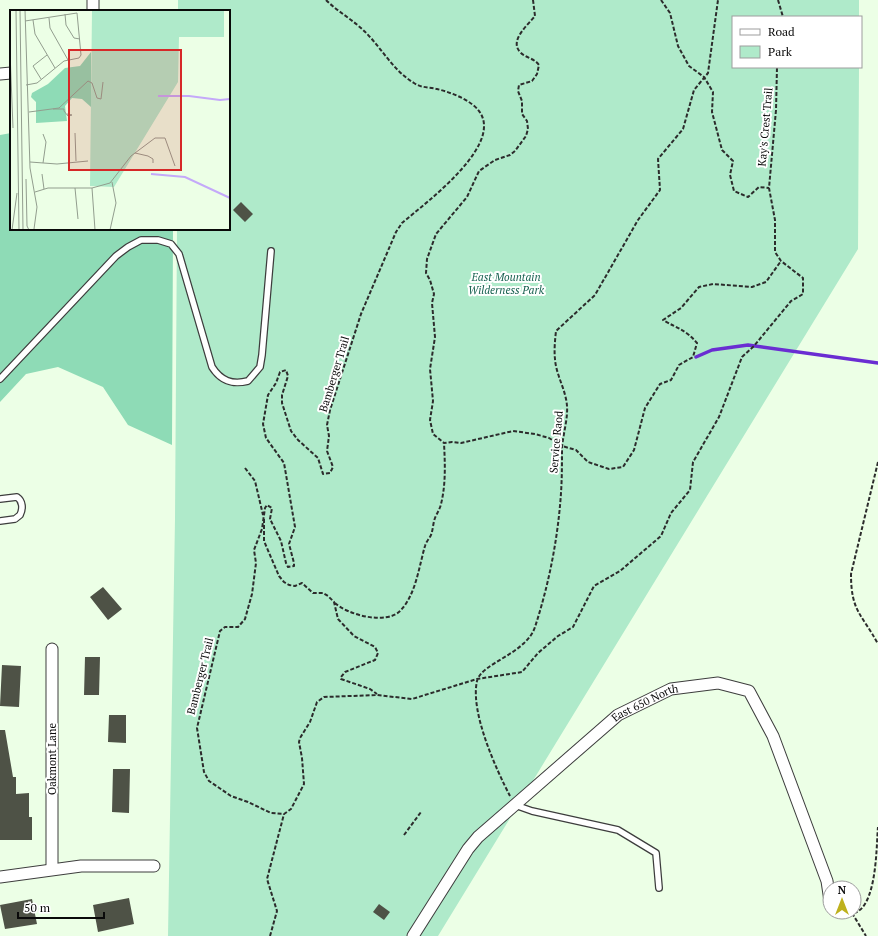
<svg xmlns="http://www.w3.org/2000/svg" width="878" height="936" viewBox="0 0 878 936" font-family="'PT Serif',serif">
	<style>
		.green { fill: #afeaca }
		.forest { fill: #8edbb6 }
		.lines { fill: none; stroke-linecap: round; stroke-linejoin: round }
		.stream { stroke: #6a2dd2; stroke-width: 3.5 }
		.building { fill: #4e5246 }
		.service-casing { stroke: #3d3d3d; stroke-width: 8 }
		.minor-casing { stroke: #3d3d3d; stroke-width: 13 }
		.path { stroke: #2c2c2c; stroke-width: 2; stroke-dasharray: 4 2; stroke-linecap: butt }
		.service { stroke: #fff; stroke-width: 5.5 }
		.minor { stroke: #fff; stroke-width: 11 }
		.labels { text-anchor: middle; stroke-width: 4; stroke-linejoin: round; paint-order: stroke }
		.street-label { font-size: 11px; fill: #0a0a0a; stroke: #fff }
		.park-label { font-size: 11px; font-style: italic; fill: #196251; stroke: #fff }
		.inset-river { fill: none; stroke: #c4a9f9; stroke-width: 2 }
		.inset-road { fill: none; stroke: #929d8e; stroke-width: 1 }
		.view { fill: #d62828; fill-opacity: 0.15; stroke: #d62828; stroke-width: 2 }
		.inset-edge { fill: none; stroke: #0a0a0a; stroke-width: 2 }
	</style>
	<rect width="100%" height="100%" fill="#ecffe6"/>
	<path class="green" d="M 178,0 L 859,0 L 859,17 L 733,17 L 733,67 L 859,67 L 858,249 L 438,936 L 168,936 L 175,519 L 177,229 L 229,229 L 229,11 L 178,11 Z"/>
	<path class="forest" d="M 11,133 L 11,229 L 173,229 L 172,445 L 128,425 L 103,387 L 58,367 L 26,374 L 0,402 L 0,135 Z"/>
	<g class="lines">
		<path class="stream" d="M 696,357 L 712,350 L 748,345 L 878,363"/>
	</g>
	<path class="building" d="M 241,202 L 253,214 L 245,222 L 233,210 Z
		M 103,587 L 122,609 L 108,620 L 90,597 Z
		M 85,657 L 100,657 L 99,695 L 84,695 Z
		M 2,665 L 21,666 L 19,707 L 0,706 Z
		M 109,715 L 126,715 L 126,743 L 108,742 Z
		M 0,730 L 5,730 L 13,777 L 16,777 L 16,794 L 29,793 L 29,817 L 32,817 L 32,840 L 0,840 Z
		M 113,769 L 130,769 L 129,813 L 112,812 Z
		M 129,898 L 134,924 L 98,932 L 93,905 Z
		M 32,899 L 37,924 L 5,929 L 0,905 Z
		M 379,904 L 390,912 L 384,920 L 373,912 Z"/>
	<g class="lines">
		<defs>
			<path id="service" d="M 0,379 L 116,256 L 128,247 L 141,240 L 158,240 L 171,244 L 179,254 L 212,367 C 221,381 232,385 248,381 L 260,367 L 262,355 L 271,251
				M 0,499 L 17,497 C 23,501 23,509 20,515 L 15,519 L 0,521
				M 515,805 L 532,811 L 618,830 L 656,853 L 659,888"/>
			<g id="minor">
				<path d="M 93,0 L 93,11"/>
				<path d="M 0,74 L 11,73"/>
				<path d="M 52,649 L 52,868"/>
				<path d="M 0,877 L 81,866 L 154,866"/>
				<path id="s1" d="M 413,936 L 468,849 L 478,837 L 618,715 L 671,689 L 718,683 L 749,691 L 773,736 L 827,881 L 830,901"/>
			</g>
		</defs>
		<use href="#service" class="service-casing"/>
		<use href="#minor" class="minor-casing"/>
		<path class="path" d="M 326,0 C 337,11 350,18 362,29 C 380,45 392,70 414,83 C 421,88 429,87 437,89 C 449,92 463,97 473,105 C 515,138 425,203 402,223 L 396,232 L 361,314 L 330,410 L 327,425 L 329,436 L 327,451 L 333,467 L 330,473 L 323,474 L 318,458 L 298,440 L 291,431 L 282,403 L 282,395 L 288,376 L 286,370 L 280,372 L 276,383 L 268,395 L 263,424 L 266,438 L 284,463 L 295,527 L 289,544 L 294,563 L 294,566 L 288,567 L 286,563 L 281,541 L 270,519 L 272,508 L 267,505 L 265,508 L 262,529 L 254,550 L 256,563 L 252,594 L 245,619 L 238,627 L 225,627 L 220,631 L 197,728 L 204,772 L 209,781 L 231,796 L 248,802 L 271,813 L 284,814 L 291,809 L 304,784 L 302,758 L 299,742 L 300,738 L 310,722 L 317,702 L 324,697 L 377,695 L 412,699 L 477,679 L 522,672 L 538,653 L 558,636 L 573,627 L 594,586 L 620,571 L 661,536 L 671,513 L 690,490 L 693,462 L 719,417 L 742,357 L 754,346 L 791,301 L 803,294 L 803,278 L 781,261 L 775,252 L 775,220 L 769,188 L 776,110 L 777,67
			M 533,0 L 535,16 C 528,25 508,41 521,53 C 526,58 534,58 539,65 L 537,74 L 532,81 L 519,85 L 518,91 L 522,101 L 522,114 L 527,121 L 528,129 L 526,136 L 515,151 L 510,155 L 495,160 L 479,171 L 467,197 L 436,234 L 427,259 L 426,273 L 430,280 L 434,294 L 432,303 L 435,337 L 430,369 L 433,401 L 430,420 L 433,434 L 444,443 L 452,442 L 461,443 L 513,431 L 535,434 L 549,438 L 562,446 L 576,450 L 588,462 L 609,469 L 623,467 L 634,450 L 645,408 L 660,384 L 671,380 L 679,365 L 693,357 L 697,343 C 685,329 678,329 663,320 L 681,308 L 699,287 L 713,284 L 752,287 L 766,282 L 781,261
			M 661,0 L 670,13 L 678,46 L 689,66 L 704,77 L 713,92 L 712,112 L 722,150 L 733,161 L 730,175 L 734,191 L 748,197 L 759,187 L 769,188
			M 778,0 L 783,17
			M 878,462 L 851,574 C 851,612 862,614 878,644
			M 245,468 L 255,481 L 263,515
			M 264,519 L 264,541 L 279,576 L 284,582 L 289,585 L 295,586 L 302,583 L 313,593 L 323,593 L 328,596 L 334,602 L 338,619 L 354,636 L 375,647 L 378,653 L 375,660 L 345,672 L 341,677 L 341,679 L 370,689 L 377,694
			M 335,603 C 348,615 386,625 400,611 C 416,595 419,566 425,546 C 426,542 429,539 431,535 C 433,530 433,523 435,518 C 437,513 440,509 441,504 C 446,484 445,463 444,443
			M 510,796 C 496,769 470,712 477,681 C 481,663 526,654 535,627 C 549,584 558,538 561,493 C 562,478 562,463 562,448 C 563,434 568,419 567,406 C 566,390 556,375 555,359 C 554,350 555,340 556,331 L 595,295 L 638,220 L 660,190 L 658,159 L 683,129 L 694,90 L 708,73 L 718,0
			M 404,835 L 421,812
			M 842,912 C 878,926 876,846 878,827
			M 852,913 L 866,936
			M 270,936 L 277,911 L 267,879 L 284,814"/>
		<use href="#service" class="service"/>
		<use href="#minor" class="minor"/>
	</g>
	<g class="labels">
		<g class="street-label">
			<text transform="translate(765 127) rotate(-85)" y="4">Kay's Crest Trail</text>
			<text transform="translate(334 374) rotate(-73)" y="4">Bamberger Trail</text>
			<text transform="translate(556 442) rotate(-85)" y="4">Service Raod</text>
			<text transform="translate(200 676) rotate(-76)" y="4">Bamberger Trail</text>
			<text dy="4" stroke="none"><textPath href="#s1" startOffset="334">East 650 North</textPath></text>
			<text transform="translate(52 759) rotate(-90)" y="4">Oakmont Lane</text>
		</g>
		<g class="park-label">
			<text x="506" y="281">East Mountain<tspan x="506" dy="13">Wilderness Park</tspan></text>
		</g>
	</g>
	<g transform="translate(10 10)">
		<rect width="220" height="220" fill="#ecffe6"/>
		<path d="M 82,0 L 214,0 L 214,27 L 169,27 L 168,72 L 104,177 L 80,176 Z" fill="#afeaca"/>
		<path d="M 81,42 L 81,97 L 72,89 L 62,88 L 55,96 L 57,111 L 26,113 L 26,92 L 21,87 L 22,83 L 38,74 L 55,58 L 70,56 Z" fill="#8edbb6"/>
		<path class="inset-river" d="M 148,86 L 179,86 L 210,90 L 220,89M 141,164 L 175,167 L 220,188"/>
		<path class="inset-road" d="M 6,0 L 9,220M 10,0 L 13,220M 15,0 L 20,158 L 27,197 L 24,219M 55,4 L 56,15 L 64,28 L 70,29M 39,8 L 40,18 L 58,50M 23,10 L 25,24 L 45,58M 15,11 L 67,3 L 71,45 L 69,48 L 54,51 L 27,73 L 16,75M 0,42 L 3,118M 31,69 L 23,56 L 37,45M 43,99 L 54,99 L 54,101 L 58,106 L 62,105 L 57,104M 19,102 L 49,98 L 78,71 L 82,73 L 87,88 L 91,89 L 93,72M 65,123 L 66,151M 33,124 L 36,132 L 33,153M 125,143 L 138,146 L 143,149 L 143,153M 20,152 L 47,154 L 78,151M 32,164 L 34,179M 16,169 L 17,216 L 19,220M 65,178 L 68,209M 82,178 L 85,220M 25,182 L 38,178 L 82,178 L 100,173 L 121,146 L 145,128 L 155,128 L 165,156M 2,220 L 7,183M 100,220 L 106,193 L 102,172"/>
		<path class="view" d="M 59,40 L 171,40 L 171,160 L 59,160 Z"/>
		<rect width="220" height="220" class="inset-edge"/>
	</g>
	<rect x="732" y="16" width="130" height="52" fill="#ffffff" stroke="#9d9d9d"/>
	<rect x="740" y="29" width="20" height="6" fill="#ffffff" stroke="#9d9d9d"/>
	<text x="768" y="36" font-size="12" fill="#0a0a0a">Road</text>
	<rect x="740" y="46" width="20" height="12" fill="#afeaca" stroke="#9d9d9d"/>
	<text x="768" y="56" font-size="12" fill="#0a0a0a">Park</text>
	<g transform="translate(842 900)"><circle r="19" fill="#ffffff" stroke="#9d9d9d"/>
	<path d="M0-3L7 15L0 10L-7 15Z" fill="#beb11d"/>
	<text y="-6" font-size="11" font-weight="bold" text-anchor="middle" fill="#0a0a0a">N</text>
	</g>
	<path d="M18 912v6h86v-6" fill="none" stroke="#0a0a0a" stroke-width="2"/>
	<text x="24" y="912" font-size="12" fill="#0a0a0a" stroke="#ffffff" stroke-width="3" paint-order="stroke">50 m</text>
</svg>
